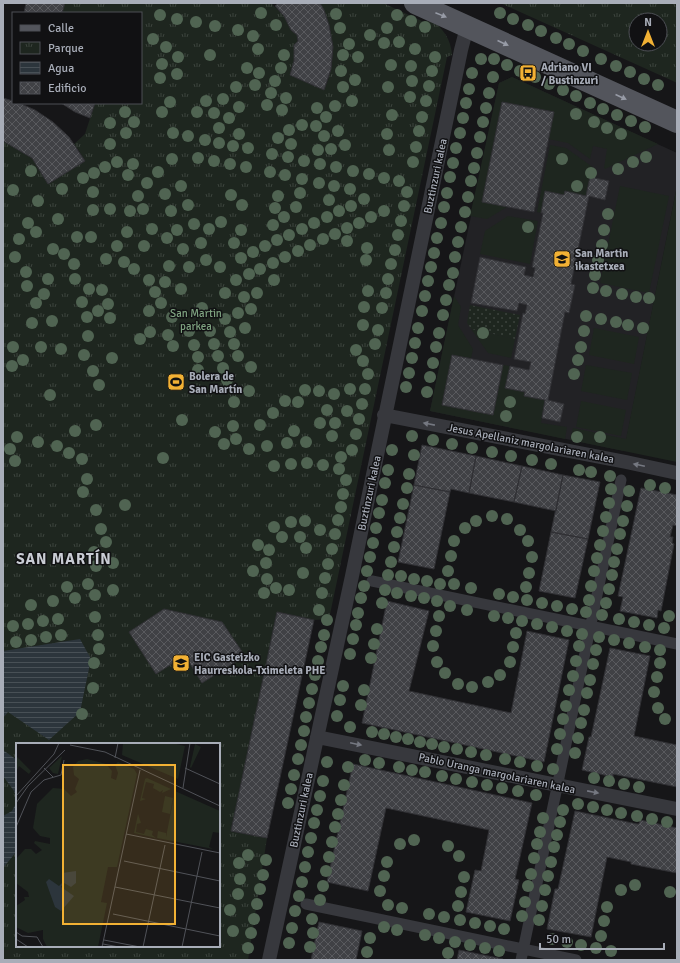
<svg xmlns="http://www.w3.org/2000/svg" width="680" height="963" viewBox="0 0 680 963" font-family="Signika,sans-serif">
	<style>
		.built { fill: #222225 }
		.grass { fill: #1e261f }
		.park { fill: url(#park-tufts); fill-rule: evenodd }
		.garden { fill: url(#garden-dots) }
		.water { fill: url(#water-rules) }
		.building { fill: url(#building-cross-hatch); stroke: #303034 }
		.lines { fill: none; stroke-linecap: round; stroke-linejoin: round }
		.pedestrian { stroke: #37383d; stroke-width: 11 }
		.minor { stroke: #37383d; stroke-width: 14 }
		.primary { stroke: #53555c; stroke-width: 22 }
		.tree { fill: #506452 }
		.oneway { fill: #979ba6 }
		.oneway2 { fill: #757881 }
		.labels { text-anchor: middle; stroke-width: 3; stroke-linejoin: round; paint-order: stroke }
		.poi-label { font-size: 11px; font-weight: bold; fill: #a8adb8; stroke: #111113; text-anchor: start }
		.street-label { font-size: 11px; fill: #a8adb8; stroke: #111113 }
		.park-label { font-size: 11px; fill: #7fa381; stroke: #111113 }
		.district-label { font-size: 15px; font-weight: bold; letter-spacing: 1px; fill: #c9ccd4; stroke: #111113 }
		.inset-road { fill: none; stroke: #505258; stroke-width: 1 }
		.view { fill: #f2b134; fill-opacity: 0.15; stroke: #f2b134; stroke-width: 2 }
		.inset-edge { fill: none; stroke: #a8adb8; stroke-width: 2 }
	</style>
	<defs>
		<pattern id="park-tufts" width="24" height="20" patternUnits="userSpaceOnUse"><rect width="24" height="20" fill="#1e261f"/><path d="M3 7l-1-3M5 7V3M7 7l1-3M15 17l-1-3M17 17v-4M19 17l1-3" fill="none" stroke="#3c433d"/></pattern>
		<pattern id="garden-dots" width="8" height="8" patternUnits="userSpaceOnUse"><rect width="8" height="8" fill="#1e261f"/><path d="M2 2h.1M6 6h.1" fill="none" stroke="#3c433d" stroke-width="1.8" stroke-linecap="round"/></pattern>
		<pattern id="water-rules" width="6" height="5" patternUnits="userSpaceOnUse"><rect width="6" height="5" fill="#2c353c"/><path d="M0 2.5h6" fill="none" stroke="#485056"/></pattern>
		<pattern id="building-cross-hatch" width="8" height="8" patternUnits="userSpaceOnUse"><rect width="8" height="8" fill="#404145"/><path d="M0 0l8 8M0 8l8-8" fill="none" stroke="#595a5e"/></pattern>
	</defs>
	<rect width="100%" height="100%" fill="#161618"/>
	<path class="built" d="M 512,77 L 677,153 L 677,186 L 624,451 L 430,411 L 499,83 Z"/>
	<path class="grass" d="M 512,77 L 658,144 L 605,169 L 604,168 L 607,149 L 593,146 L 590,159 L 568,143 L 548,139 L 554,112 L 503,102 L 482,201 L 507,207 L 487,219 L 470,216 L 499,83 Z
		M 550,145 L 566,148 L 594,168 L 595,174 L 590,177 L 586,196 L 565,191 L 564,195 L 545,191 L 541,213 L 537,212 Z
		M 620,186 L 669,196 L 649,293 L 600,283 Z
		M 677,186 L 677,462 L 570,440 L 573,428 L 626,439 Z
		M 508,216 L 538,221 L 530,264 L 480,254 L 485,231 Z
		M 454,296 L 461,307 L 458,325 L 473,349 L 471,358 L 452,355 L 442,405 L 493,415 L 503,365 L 510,366 L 505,388 L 525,392 L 524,396 L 545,400 L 541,423 L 567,427 L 565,439 L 430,411 Z
		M 594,328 L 639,337 L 634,364 L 589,355 Z
		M 471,329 L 515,339 L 511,358 L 488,353 Z
		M 586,365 L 632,373 L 627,400 L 581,391 Z
		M 581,401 L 626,410 L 621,436 L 576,427 Z"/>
	<path class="park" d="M 65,3 L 271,3 L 284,16 L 291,30 L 297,35 C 299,47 294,63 290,75 L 324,90 C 337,63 335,29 320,3 L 383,3 L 424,22 L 430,19 C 443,28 451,39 452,55 L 447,57 L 329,619 L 314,620 L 278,612 L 232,831 L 267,838 L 248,960 L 3,960 L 3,141 L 32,158 L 48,184 L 85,161 L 78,149 L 72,146 L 85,134 L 95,103 L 141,103 L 141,13 L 62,13 ZM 17,744 L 219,744 L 219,946 L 17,946 Z
		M 500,3 L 677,3 L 677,83 L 673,81 ZM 636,20 L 660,20 L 660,44 L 636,44 Z"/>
	<path class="garden" d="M 470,305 L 520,315 L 515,339 L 471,329 L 467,323 Z"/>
	<path class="water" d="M 80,639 L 91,659 L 80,712 L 49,740 L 8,712 L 3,718 L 3,651 Z
		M 3,750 L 17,760 L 17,801 L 14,791 L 3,776 Z
		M 17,801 L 17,851 L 3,868 L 3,816 L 12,811 Z"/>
	<path class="building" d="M 26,3 L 65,3 L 62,13 L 24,13 Z
		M 278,3 L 320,3 L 324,10 L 329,25 L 333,47 L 331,69 L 324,90 L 290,75 L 294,61 L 294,45 L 298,41 L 297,35 L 291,30 L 284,16 L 275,6 Z
		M 3,98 L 13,101 L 13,103 L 19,103 L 35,110 L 53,122 L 69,137 L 85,161 L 48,184 L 32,158 L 3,141 Z
		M 502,102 L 554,112 L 534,212 L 482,202 Z
		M 61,103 L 95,103 L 90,118 L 75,112 Z
		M 590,177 L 609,181 L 605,200 L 589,196 L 571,284 L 575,285 L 569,313 L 565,312 L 548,400 L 564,404 L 560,422 L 542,418 L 545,400 L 524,396 L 525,392 L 505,388 L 510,366 L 529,370 L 531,362 L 514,359 L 523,313 L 525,314 L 527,305 L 519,303 L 517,311 L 471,303 L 480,257 L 526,267 L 524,275 L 533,277 L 535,268 L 532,267 L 543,213 L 541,213 L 545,191 L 564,195 L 565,191 L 586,196 Z
		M 452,355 L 503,365 L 493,415 L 442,405 Z
		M 422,445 L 476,456 L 469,493 L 451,489 L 450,492 L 414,485 Z
		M 476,456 L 522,466 L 514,502 L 469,493 Z
		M 522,466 L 563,475 L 556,511 L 514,502 Z
		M 563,475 L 600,482 L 588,539 L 551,532 Z
		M 414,485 L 450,492 L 434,569 L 398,562 Z
		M 641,488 L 677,495 L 677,526 L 673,525 L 670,537 L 673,537 L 672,543 L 674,544 L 661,611 L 658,610 L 657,618 L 620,611 L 623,597 L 618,596 Z
		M 551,532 L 588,539 L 575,598 L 539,591 Z
		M 387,601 L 429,611 L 409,691 L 511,713 L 527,631 L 569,640 L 544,762 L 362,723 Z
		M 164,609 L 222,622 L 245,656 L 202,683 L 187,659 L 181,658 L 156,674 L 129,632 Z
		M 277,612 L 314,620 L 267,838 L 231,831 Z
		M 610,648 L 650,656 L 634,736 L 677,745 L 677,787 L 613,774 L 613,777 L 582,770 L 589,737 L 591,737 Z
		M 353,764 L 532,803 L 515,879 L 519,880 L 510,921 L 466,912 L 475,870 L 481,871 L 489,830 L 386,808 L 368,891 L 327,882 Z
		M 575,811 L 637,824 L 639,824 L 640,820 L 677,828 L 677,873 L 631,864 L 631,862 L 607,857 L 591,937 L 547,929 L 555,889 L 558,889 Z
		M 319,922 L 362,931 L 356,960 L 311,960 Z
		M 459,950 L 503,959 L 503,960 L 457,960 Z"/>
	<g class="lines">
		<path class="pedestrian" d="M 372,581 L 677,644
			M 306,904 L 576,960
			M 521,960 L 621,480"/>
		<path class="minor" d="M 384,415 L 626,462 L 677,473
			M 317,737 L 677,809
			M 269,960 L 352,576 L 461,50 L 467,27"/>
		<path class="primary" d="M 415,3 L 677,122"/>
	</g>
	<g class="tree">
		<circle cx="261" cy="13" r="6"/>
		<circle cx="500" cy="13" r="6"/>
		<circle cx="336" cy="14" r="6"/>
		<circle cx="160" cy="15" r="6"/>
		<circle cx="397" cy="15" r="6"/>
		<circle cx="177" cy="19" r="6"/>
		<circle cx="513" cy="19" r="6"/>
		<circle cx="411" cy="21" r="6"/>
		<circle cx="196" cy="22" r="6"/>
		<circle cx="276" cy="25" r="6"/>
		<circle cx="528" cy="25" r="6"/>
		<circle cx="215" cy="26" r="6"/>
		<circle cx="425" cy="27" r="6"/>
		<circle cx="340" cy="28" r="6"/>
		<circle cx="387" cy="28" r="6"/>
		<circle cx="238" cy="30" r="6"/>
		<circle cx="541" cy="31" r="6"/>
		<circle cx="370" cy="35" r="6"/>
		<circle cx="253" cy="36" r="6"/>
		<circle cx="556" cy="38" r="6"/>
		<circle cx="153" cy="39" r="6"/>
		<circle cx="399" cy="42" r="6"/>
		<circle cx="384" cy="43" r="6"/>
		<circle cx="349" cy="44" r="6"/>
		<circle cx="569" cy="44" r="6"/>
		<circle cx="166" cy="47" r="6"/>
		<circle cx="258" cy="49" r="6"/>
		<circle cx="415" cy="49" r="6"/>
		<circle cx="583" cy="51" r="6"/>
		<circle cx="210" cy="55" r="6"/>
		<circle cx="284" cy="55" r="6"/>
		<circle cx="343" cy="55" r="6"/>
		<circle cx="178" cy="57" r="6"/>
		<circle cx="358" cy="57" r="6"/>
		<circle cx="435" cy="57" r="6"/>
		<circle cx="481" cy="59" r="6"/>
		<circle cx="494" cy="59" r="6"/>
		<circle cx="601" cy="59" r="6"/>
		<circle cx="162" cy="64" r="6"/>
		<circle cx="391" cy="65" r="6"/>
		<circle cx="507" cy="65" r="6"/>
		<circle cx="411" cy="66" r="6"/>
		<circle cx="616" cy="66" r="6"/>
		<circle cx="247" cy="68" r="6"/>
		<circle cx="281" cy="68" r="6"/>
		<circle cx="341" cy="71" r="6"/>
		<circle cx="432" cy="71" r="6"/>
		<circle cx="520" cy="71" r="6"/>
		<circle cx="630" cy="72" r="6"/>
		<circle cx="259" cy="73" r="6"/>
		<circle cx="472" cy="73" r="6"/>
		<circle cx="177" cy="74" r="6"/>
		<circle cx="493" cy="77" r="6"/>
		<circle cx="535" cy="77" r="6"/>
		<circle cx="160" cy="78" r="6"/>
		<circle cx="644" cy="79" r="6"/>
		<circle cx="355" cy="80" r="6"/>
		<circle cx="275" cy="81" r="6"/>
		<circle cx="412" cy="81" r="6"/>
		<circle cx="549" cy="84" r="6"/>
		<circle cx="255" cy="85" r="6"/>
		<circle cx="658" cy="85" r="6"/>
		<circle cx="429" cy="86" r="6"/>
		<circle cx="236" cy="87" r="6"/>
		<circle cx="343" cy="87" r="6"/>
		<circle cx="388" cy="87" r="6"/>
		<circle cx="469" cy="89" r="6"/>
		<circle cx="563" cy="90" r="6"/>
		<circle cx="271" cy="93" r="6"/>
		<circle cx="489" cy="93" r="6"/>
		<circle cx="576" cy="96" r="6"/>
		<circle cx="410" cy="97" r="6"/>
		<circle cx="286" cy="98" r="6"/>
		<circle cx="223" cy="99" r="6"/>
		<circle cx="206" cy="101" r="6"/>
		<circle cx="352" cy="101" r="6"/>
		<circle cx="426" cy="101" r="6"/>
		<circle cx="170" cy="102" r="6"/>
		<circle cx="466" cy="103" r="6"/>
		<circle cx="590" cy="103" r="6"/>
		<circle cx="267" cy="105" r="6"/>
		<circle cx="335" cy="106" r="6"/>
		<circle cx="239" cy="107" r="6"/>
		<circle cx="317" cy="108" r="6"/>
		<circle cx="486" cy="108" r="6"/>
		<circle cx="603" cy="109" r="6"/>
		<circle cx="282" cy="110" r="6"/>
		<circle cx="125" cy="112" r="6"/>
		<circle cx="162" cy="112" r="6"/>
		<circle cx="197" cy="112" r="6"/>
		<circle cx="214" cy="113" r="6"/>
		<circle cx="576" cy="114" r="6"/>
		<circle cx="392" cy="115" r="6"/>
		<circle cx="617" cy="115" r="6"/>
		<circle cx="326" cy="117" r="6"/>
		<circle cx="422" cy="117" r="6"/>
		<circle cx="229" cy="118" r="6"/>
		<circle cx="463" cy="118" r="6"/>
		<circle cx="631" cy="121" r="6"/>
		<circle cx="134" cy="122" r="6"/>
		<circle cx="483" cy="122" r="6"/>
		<circle cx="594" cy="122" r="6"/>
		<circle cx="110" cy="123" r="6"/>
		<circle cx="302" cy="125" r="6"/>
		<circle cx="316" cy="126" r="6"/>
		<circle cx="645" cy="127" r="6"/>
		<circle cx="219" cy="128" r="6"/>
		<circle cx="607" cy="128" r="6"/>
		<circle cx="289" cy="130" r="6"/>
		<circle cx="338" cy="131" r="6"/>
		<circle cx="419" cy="131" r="6"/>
		<circle cx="126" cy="133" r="6"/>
		<circle cx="173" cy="133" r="6"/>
		<circle cx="460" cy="133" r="6"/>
		<circle cx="239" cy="134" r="6"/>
		<circle cx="387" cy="134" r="6"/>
		<circle cx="621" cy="134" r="6"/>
		<circle cx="188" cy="136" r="6"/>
		<circle cx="324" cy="136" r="6"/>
		<circle cx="480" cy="137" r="6"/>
		<circle cx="278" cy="138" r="6"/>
		<circle cx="205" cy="140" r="6"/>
		<circle cx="219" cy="143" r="6"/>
		<circle cx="110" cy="144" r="6"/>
		<circle cx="291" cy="144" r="6"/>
		<circle cx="345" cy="145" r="6"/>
		<circle cx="233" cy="146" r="6"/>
		<circle cx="416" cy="147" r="6"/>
		<circle cx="248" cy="148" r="6"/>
		<circle cx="456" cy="148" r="6"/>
		<circle cx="331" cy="149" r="6"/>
		<circle cx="318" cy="150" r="6"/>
		<circle cx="389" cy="150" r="6"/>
		<circle cx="477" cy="153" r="6"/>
		<circle cx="272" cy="154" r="6"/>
		<circle cx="288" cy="157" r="6"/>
		<circle cx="646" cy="157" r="6"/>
		<circle cx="198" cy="158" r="6"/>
		<circle cx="172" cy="159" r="6"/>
		<circle cx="562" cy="159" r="6"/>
		<circle cx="214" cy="161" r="6"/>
		<circle cx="304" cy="161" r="6"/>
		<circle cx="117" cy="162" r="6"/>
		<circle cx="413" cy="162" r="6"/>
		<circle cx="633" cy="162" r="6"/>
		<circle cx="453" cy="163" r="6"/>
		<circle cx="133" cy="164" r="6"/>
		<circle cx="230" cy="164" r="6"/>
		<circle cx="320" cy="164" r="6"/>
		<circle cx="105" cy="167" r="6"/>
		<circle cx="246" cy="167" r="6"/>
		<circle cx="336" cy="167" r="6"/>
		<circle cx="474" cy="168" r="6"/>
		<circle cx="618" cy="169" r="6"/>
		<circle cx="31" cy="171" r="6"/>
		<circle cx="353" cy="171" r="6"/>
		<circle cx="158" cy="172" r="6"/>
		<circle cx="270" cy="172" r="6"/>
		<circle cx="94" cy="173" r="6"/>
		<circle cx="591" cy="173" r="6"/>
		<circle cx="369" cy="174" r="6"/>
		<circle cx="128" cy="175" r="6"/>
		<circle cx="285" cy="175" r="6"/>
		<circle cx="450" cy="177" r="6"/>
		<circle cx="83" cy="178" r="6"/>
		<circle cx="384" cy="178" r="6"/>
		<circle cx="302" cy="179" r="6"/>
		<circle cx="399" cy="181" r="6"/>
		<circle cx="471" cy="181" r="6"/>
		<circle cx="147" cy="183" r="6"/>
		<circle cx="319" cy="183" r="6"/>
		<circle cx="181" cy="186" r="6"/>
		<circle cx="334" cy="186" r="6"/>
		<circle cx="577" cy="186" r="6"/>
		<circle cx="62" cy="189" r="6"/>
		<circle cx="350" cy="189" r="6"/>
		<circle cx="13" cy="190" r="6"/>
		<circle cx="93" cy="192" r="6"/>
		<circle cx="407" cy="192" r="6"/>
		<circle cx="300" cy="193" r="6"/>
		<circle cx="447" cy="193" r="6"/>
		<circle cx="165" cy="194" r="6"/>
		<circle cx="231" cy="195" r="6"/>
		<circle cx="138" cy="196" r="6"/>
		<circle cx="278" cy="196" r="6"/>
		<circle cx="468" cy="197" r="6"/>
		<circle cx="364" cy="199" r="6"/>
		<circle cx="329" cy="200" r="6"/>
		<circle cx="38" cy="201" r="6"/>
		<circle cx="188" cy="205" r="6"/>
		<circle cx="242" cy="205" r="6"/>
		<circle cx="351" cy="206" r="6"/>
		<circle cx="404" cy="206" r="6"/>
		<circle cx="296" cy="207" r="6"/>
		<circle cx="444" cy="207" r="6"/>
		<circle cx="275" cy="208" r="6"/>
		<circle cx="110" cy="209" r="6"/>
		<circle cx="143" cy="209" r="6"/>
		<circle cx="93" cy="210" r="6"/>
		<circle cx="130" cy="211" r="6"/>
		<circle cx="171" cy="211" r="6"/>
		<circle cx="339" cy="211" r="6"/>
		<circle cx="384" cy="211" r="6"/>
		<circle cx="465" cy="212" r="6"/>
		<circle cx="608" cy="214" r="6"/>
		<circle cx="284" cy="217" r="6"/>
		<circle cx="327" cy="217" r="6"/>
		<circle cx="371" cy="217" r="6"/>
		<circle cx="58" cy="219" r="6"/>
		<circle cx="401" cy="221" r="6"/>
		<circle cx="221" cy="222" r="6"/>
		<circle cx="28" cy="223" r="6"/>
		<circle cx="314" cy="223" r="6"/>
		<circle cx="359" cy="223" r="6"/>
		<circle cx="441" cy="223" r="6"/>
		<circle cx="194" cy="224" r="6"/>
		<circle cx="273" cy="225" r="6"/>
		<circle cx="461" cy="227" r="6"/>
		<circle cx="528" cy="227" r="6"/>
		<circle cx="347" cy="228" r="6"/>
		<circle cx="152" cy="229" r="6"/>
		<circle cx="209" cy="229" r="6"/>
		<circle cx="302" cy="229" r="6"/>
		<circle cx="177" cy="230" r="6"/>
		<circle cx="241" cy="230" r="6"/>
		<circle cx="604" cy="230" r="6"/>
		<circle cx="36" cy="232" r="6"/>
		<circle cx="127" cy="232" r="6"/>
		<circle cx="335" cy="234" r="6"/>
		<circle cx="289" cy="235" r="6"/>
		<circle cx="398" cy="235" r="6"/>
		<circle cx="77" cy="237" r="6"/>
		<circle cx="91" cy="237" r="6"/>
		<circle cx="167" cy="238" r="6"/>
		<circle cx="437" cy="238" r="6"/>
		<circle cx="19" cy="239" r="6"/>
		<circle cx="323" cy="239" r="6"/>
		<circle cx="277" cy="240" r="6"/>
		<circle cx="347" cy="241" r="6"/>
		<circle cx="458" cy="242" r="6"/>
		<circle cx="201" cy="243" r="6"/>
		<circle cx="234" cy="243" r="6"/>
		<circle cx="310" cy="245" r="6"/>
		<circle cx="602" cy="245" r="6"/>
		<circle cx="117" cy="246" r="6"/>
		<circle cx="144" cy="246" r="6"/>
		<circle cx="265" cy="246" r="6"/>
		<circle cx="367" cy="248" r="6"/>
		<circle cx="53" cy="249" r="6"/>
		<circle cx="183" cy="249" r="6"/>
		<circle cx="395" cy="250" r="6"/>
		<circle cx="298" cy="251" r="6"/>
		<circle cx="253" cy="252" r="6"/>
		<circle cx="434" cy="253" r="6"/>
		<circle cx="64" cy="254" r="6"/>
		<circle cx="15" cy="257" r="6"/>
		<circle cx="285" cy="257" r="6"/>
		<circle cx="455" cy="257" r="6"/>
		<circle cx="241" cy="258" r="6"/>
		<circle cx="106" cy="259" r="6"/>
		<circle cx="206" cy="260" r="6"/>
		<circle cx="366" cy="260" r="6"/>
		<circle cx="598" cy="260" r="6"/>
		<circle cx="124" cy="262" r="6"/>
		<circle cx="273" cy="263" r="6"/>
		<circle cx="74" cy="264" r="6"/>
		<circle cx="391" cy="264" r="6"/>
		<circle cx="169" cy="266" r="6"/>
		<circle cx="189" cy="267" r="6"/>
		<circle cx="220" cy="267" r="6"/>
		<circle cx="431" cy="267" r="6"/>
		<circle cx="134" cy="269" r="6"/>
		<circle cx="260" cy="269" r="6"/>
		<circle cx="26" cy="272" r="6"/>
		<circle cx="453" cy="273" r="6"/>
		<circle cx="249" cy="274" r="6"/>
		<circle cx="595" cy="275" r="6"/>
		<circle cx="48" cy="279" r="6"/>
		<circle cx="75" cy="279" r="6"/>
		<circle cx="388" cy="279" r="6"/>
		<circle cx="149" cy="280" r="6"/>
		<circle cx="236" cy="280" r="6"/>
		<circle cx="274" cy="280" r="6"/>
		<circle cx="428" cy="281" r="6"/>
		<circle cx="165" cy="282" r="6"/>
		<circle cx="449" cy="285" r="6"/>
		<circle cx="27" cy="286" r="6"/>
		<circle cx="593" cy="288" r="6"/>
		<circle cx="89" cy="289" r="6"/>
		<circle cx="181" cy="289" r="6"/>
		<circle cx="102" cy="290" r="6"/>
		<circle cx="368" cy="291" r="6"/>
		<circle cx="606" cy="291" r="6"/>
		<circle cx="155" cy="292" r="6"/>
		<circle cx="225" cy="293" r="6"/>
		<circle cx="257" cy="293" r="6"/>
		<circle cx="386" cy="293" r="6"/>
		<circle cx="44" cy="294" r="6"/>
		<circle cx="622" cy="294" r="6"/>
		<circle cx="425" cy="296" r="6"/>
		<circle cx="244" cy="297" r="6"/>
		<circle cx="636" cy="297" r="6"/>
		<circle cx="649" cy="298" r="6"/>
		<circle cx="446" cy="300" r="6"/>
		<circle cx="82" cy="302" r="6"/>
		<circle cx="36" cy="303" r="6"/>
		<circle cx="161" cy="303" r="6"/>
		<circle cx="108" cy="304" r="6"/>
		<circle cx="364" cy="307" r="6"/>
		<circle cx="202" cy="308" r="6"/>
		<circle cx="382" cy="308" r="6"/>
		<circle cx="251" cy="309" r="6"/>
		<circle cx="98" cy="311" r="6"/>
		<circle cx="149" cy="311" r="6"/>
		<circle cx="422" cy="311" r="6"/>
		<circle cx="238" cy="313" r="6"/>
		<circle cx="443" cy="315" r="6"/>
		<circle cx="586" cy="316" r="6"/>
		<circle cx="87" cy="317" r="6"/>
		<circle cx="172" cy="317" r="6"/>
		<circle cx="110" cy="318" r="6"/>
		<circle cx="225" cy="319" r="6"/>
		<circle cx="601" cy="319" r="6"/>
		<circle cx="52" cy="321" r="6"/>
		<circle cx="616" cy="322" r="6"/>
		<circle cx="32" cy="323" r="6"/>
		<circle cx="363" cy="325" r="6"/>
		<circle cx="628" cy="325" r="6"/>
		<circle cx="245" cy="328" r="6"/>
		<circle cx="418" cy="328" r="6"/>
		<circle cx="643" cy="328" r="6"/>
		<circle cx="378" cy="330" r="6"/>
		<circle cx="189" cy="331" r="6"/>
		<circle cx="210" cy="331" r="6"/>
		<circle cx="584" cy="331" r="6"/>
		<circle cx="150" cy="332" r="6"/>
		<circle cx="230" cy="332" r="6"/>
		<circle cx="439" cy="333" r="6"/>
		<circle cx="483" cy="333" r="6"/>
		<circle cx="168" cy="335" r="6"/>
		<circle cx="88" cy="336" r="6"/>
		<circle cx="140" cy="339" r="6"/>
		<circle cx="415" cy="343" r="6"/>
		<circle cx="214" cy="344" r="6"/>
		<circle cx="234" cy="344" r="6"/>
		<circle cx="375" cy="344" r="6"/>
		<circle cx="194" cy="345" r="6"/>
		<circle cx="173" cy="346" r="6"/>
		<circle cx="13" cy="347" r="6"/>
		<circle cx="41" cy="347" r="6"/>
		<circle cx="436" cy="347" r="6"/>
		<circle cx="581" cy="347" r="6"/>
		<circle cx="61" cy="349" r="6"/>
		<circle cx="356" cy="350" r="6"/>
		<circle cx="84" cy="355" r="6"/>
		<circle cx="218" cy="356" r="6"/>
		<circle cx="238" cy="356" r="6"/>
		<circle cx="198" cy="357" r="6"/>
		<circle cx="112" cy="358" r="6"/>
		<circle cx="412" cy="358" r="6"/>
		<circle cx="23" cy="360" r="6"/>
		<circle cx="578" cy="360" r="6"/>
		<circle cx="363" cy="361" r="6"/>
		<circle cx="433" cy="363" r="6"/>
		<circle cx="12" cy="366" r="6"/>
		<circle cx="251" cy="367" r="6"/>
		<circle cx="223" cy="368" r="6"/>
		<circle cx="198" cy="370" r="6"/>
		<circle cx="93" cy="371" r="6"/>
		<circle cx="409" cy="373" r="6"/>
		<circle cx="368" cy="374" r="6"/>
		<circle cx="574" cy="374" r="6"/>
		<circle cx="430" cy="377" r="6"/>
		<circle cx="227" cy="380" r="6"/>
		<circle cx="99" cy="385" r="6"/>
		<circle cx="406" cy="387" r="6"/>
		<circle cx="350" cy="389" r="6"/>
		<circle cx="365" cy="389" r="6"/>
		<circle cx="305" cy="390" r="6"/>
		<circle cx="249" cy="391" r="6"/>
		<circle cx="319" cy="391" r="6"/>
		<circle cx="427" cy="392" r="6"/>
		<circle cx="334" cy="394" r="6"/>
		<circle cx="50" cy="395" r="6"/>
		<circle cx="285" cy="401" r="6"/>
		<circle cx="234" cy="402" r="6"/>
		<circle cx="298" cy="402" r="6"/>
		<circle cx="510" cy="402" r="6"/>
		<circle cx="362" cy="404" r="6"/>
		<circle cx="327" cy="410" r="6"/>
		<circle cx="347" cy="411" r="6"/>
		<circle cx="273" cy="413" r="6"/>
		<circle cx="506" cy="416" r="6"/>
		<circle cx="359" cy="419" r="6"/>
		<circle cx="182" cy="420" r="6"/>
		<circle cx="320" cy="423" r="6"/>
		<circle cx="335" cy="423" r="6"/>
		<circle cx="96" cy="425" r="6"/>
		<circle cx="260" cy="425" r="6"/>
		<circle cx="233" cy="426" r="6"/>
		<circle cx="75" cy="431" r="6"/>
		<circle cx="294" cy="431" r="6"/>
		<circle cx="215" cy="432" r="6"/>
		<circle cx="356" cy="434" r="6"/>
		<circle cx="332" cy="436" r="6"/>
		<circle cx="412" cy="436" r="6"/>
		<circle cx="17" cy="437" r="6"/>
		<circle cx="577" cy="437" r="6"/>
		<circle cx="600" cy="437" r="6"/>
		<circle cx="236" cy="439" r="6"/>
		<circle cx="433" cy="440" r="6"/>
		<circle cx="38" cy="442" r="6"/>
		<circle cx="306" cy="442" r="6"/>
		<circle cx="287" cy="443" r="6"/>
		<circle cx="224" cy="444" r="6"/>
		<circle cx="452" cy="444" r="6"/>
		<circle cx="57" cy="446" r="6"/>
		<circle cx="267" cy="446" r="6"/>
		<circle cx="472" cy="448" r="6"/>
		<circle cx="10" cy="449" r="6"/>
		<circle cx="249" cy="449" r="6"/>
		<circle cx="352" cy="450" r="6"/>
		<circle cx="392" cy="450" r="6"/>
		<circle cx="492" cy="452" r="6"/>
		<circle cx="69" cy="453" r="6"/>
		<circle cx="414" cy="455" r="6"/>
		<circle cx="511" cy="456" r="6"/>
		<circle cx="341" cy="457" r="6"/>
		<circle cx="163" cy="458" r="6"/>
		<circle cx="82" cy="459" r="6"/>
		<circle cx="532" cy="460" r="6"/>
		<circle cx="15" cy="461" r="6"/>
		<circle cx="307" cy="463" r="6"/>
		<circle cx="291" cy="464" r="6"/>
		<circle cx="551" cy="464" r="6"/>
		<circle cx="323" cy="465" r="6"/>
		<circle cx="274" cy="466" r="6"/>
		<circle cx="339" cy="469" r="6"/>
		<circle cx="388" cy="470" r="6"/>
		<circle cx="579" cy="470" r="6"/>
		<circle cx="591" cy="472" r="6"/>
		<circle cx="409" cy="474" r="6"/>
		<circle cx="610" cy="476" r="6"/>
		<circle cx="87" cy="479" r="6"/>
		<circle cx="346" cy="480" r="6"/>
		<circle cx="385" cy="483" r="6"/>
		<circle cx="650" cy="485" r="6"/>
		<circle cx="407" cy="488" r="6"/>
		<circle cx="665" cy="488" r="6"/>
		<circle cx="611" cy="489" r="6"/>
		<circle cx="629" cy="491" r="6"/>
		<circle cx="83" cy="492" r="6"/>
		<circle cx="343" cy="494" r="6"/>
		<circle cx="382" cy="500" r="6"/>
		<circle cx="609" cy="503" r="6"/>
		<circle cx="403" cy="504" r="6"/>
		<circle cx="125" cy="505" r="6"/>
		<circle cx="627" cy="506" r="6"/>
		<circle cx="341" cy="507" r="6"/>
		<circle cx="96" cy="510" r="6"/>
		<circle cx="379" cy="513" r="6"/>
		<circle cx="492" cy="516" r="6"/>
		<circle cx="606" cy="517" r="6"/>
		<circle cx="400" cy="518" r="6"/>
		<circle cx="507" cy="519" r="6"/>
		<circle cx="338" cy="520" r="6"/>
		<circle cx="305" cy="521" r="6"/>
		<circle cx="476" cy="521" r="6"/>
		<circle cx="623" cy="521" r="6"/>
		<circle cx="291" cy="522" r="6"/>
		<circle cx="274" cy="527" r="6"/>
		<circle cx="376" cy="528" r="6"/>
		<circle cx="465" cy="528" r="6"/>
		<circle cx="101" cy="529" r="6"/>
		<circle cx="320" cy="530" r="6"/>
		<circle cx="520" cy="530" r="6"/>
		<circle cx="603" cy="531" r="6"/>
		<circle cx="397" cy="532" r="6"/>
		<circle cx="335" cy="534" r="6"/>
		<circle cx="620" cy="534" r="6"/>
		<circle cx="282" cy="537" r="6"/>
		<circle cx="300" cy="537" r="6"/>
		<circle cx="454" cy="541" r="6"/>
		<circle cx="528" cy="541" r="6"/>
		<circle cx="106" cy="542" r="6"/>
		<circle cx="373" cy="543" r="6"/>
		<circle cx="258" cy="545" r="6"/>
		<circle cx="600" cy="545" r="6"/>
		<circle cx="394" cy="547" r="6"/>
		<circle cx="306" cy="548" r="6"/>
		<circle cx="332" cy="549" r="6"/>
		<circle cx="617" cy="549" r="6"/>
		<circle cx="269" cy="550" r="6"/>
		<circle cx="94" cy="552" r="6"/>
		<circle cx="451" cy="556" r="6"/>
		<circle cx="370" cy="557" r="6"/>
		<circle cx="532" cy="557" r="6"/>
		<circle cx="597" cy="558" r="6"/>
		<circle cx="391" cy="562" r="6"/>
		<circle cx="614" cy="562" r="6"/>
		<circle cx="113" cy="563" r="6"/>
		<circle cx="266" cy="563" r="6"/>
		<circle cx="328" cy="564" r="6"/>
		<circle cx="96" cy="566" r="6"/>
		<circle cx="253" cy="571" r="6"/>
		<circle cx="367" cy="571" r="6"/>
		<circle cx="448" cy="571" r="6"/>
		<circle cx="594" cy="571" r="6"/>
		<circle cx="303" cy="573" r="6"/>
		<circle cx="529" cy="573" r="6"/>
		<circle cx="388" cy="575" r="6"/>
		<circle cx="612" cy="575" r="6"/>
		<circle cx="401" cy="576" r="6"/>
		<circle cx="325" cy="578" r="6"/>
		<circle cx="267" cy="579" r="6"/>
		<circle cx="414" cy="579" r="6"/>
		<circle cx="427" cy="581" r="6"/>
		<circle cx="88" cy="584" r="6"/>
		<circle cx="440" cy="584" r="6"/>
		<circle cx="454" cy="584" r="6"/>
		<circle cx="364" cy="586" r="6"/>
		<circle cx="591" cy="586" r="6"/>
		<circle cx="67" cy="587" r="6"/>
		<circle cx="526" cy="587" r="6"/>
		<circle cx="276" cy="588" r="6"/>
		<circle cx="471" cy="588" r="6"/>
		<circle cx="609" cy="589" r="6"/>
		<circle cx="113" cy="590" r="6"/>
		<circle cx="289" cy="590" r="6"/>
		<circle cx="385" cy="590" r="6"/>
		<circle cx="264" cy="593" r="6"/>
		<circle cx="322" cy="593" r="6"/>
		<circle cx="397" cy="593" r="6"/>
		<circle cx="499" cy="594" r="6"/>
		<circle cx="95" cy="595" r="6"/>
		<circle cx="411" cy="596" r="6"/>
		<circle cx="513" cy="597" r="6"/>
		<circle cx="75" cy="598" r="6"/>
		<circle cx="361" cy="598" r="6"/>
		<circle cx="424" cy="598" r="6"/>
		<circle cx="527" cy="600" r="6"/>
		<circle cx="589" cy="600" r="6"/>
		<circle cx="53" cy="601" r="6"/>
		<circle cx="437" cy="601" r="6"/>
		<circle cx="382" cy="603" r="6"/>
		<circle cx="542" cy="603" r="6"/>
		<circle cx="606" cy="603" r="6"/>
		<circle cx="31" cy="605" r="6"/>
		<circle cx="450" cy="606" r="6"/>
		<circle cx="557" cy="606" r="6"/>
		<circle cx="572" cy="609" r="6"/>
		<circle cx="319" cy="610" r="6"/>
		<circle cx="467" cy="610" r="6"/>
		<circle cx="586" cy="612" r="6"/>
		<circle cx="358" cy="613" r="6"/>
		<circle cx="602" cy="615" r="6"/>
		<circle cx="439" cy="616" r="6"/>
		<circle cx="494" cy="616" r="6"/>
		<circle cx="669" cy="616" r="6"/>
		<circle cx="95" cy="617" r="6"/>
		<circle cx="508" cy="618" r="6"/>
		<circle cx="58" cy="619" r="6"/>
		<circle cx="619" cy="619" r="6"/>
		<circle cx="327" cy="620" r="6"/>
		<circle cx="43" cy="621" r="6"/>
		<circle cx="522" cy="621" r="6"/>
		<circle cx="634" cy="622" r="6"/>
		<circle cx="28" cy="624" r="6"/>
		<circle cx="537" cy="624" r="6"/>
		<circle cx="356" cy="625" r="6"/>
		<circle cx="649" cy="625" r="6"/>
		<circle cx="13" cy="626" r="6"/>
		<circle cx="552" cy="627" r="6"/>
		<circle cx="664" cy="628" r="6"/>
		<circle cx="377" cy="629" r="6"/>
		<circle cx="436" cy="631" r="6"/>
		<circle cx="567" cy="631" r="6"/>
		<circle cx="516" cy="633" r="6"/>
		<circle cx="582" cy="634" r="6"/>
		<circle cx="61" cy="635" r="6"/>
		<circle cx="98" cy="635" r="6"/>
		<circle cx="324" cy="635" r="6"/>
		<circle cx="46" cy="637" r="6"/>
		<circle cx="599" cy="637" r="6"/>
		<circle cx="353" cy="639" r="6"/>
		<circle cx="31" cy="640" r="6"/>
		<circle cx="614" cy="640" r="6"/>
		<circle cx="16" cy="642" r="6"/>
		<circle cx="629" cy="643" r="6"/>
		<circle cx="374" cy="644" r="6"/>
		<circle cx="433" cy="646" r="6"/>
		<circle cx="579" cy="646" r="6"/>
		<circle cx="321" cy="647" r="6"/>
		<circle cx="513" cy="647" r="6"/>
		<circle cx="645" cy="647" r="6"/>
		<circle cx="99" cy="649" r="6"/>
		<circle cx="596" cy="650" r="6"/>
		<circle cx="660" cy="650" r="6"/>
		<circle cx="350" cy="654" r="6"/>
		<circle cx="371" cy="658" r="6"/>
		<circle cx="318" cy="661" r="6"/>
		<circle cx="576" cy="661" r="6"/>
		<circle cx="437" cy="662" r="6"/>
		<circle cx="510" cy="662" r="6"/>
		<circle cx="94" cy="663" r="6"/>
		<circle cx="660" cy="663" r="6"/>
		<circle cx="593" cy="664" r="6"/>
		<circle cx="445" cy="673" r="6"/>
		<circle cx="315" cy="675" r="6"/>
		<circle cx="500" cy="675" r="6"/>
		<circle cx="573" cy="676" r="6"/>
		<circle cx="657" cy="677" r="6"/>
		<circle cx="590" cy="680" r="6"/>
		<circle cx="488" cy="682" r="6"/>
		<circle cx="458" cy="684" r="6"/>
		<circle cx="343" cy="686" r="6"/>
		<circle cx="472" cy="687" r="6"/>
		<circle cx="93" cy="688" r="6"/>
		<circle cx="312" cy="689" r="6"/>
		<circle cx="364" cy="690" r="6"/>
		<circle cx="569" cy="690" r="6"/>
		<circle cx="654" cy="692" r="6"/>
		<circle cx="587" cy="693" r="6"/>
		<circle cx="340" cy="700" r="6"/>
		<circle cx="309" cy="703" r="6"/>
		<circle cx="361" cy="705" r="6"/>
		<circle cx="566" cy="706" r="6"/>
		<circle cx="658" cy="708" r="6"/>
		<circle cx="584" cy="710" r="6"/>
		<circle cx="82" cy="714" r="6"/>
		<circle cx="337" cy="716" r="6"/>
		<circle cx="306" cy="717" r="6"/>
		<circle cx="563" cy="719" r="6"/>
		<circle cx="665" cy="719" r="6"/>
		<circle cx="581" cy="723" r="6"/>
		<circle cx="350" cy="727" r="6"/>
		<circle cx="304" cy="731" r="6"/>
		<circle cx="372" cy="732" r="6"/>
		<circle cx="384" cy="734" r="6"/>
		<circle cx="560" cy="734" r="6"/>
		<circle cx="396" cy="737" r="6"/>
		<circle cx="578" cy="738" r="6"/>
		<circle cx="408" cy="739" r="6"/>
		<circle cx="420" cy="742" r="6"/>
		<circle cx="432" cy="744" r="6"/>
		<circle cx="301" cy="745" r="6"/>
		<circle cx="444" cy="747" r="6"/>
		<circle cx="457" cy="749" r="6"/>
		<circle cx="557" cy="749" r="6"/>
		<circle cx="471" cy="752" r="6"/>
		<circle cx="575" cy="753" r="6"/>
		<circle cx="486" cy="755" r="6"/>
		<circle cx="298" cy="759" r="6"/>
		<circle cx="505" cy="759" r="6"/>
		<circle cx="365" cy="760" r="6"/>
		<circle cx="327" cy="762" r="6"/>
		<circle cx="520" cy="762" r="6"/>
		<circle cx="379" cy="763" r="6"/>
		<circle cx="537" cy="766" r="6"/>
		<circle cx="348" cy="767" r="6"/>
		<circle cx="399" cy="767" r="6"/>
		<circle cx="553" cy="769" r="6"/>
		<circle cx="412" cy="770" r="6"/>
		<circle cx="425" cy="772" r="6"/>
		<circle cx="294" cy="775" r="6"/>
		<circle cx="442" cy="776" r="6"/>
		<circle cx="594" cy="778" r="6"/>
		<circle cx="456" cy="779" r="6"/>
		<circle cx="323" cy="781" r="6"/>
		<circle cx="609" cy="781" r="6"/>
		<circle cx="472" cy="782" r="6"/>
		<circle cx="624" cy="784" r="6"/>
		<circle cx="344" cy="785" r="6"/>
		<circle cx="487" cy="785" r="6"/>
		<circle cx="639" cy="787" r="6"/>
		<circle cx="502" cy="788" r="6"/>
		<circle cx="291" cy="789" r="6"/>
		<circle cx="518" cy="791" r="6"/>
		<circle cx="536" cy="795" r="6"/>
		<circle cx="320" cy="796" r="6"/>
		<circle cx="341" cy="800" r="6"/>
		<circle cx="288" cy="803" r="6"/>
		<circle cx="578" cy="804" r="6"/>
		<circle cx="593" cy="807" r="6"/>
		<circle cx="317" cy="810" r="6"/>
		<circle cx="563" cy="810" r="6"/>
		<circle cx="607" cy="810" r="6"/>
		<circle cx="621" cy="813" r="6"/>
		<circle cx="338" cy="814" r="6"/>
		<circle cx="637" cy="816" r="6"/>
		<circle cx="543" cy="818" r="6"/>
		<circle cx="652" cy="819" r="6"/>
		<circle cx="560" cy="822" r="6"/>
		<circle cx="667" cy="822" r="6"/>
		<circle cx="314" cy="823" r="6"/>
		<circle cx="335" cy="827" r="6"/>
		<circle cx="540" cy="832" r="6"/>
		<circle cx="557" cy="835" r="6"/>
		<circle cx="311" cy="838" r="6"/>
		<circle cx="414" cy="840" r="6"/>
		<circle cx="332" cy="842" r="6"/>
		<circle cx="400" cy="844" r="6"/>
		<circle cx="537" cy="844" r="6"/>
		<circle cx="448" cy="846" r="6"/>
		<circle cx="554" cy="847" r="6"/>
		<circle cx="308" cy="852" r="6"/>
		<circle cx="248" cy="855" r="6"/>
		<circle cx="459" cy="856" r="6"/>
		<circle cx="329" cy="857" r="6"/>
		<circle cx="534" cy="858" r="6"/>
		<circle cx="266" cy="860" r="6"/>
		<circle cx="387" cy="862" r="6"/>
		<circle cx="551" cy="862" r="6"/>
		<circle cx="239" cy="863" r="6"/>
		<circle cx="305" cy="867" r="6"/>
		<circle cx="326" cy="871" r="6"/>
		<circle cx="531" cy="874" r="6"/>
		<circle cx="263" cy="875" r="6"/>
		<circle cx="384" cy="876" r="6"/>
		<circle cx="548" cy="876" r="6"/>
		<circle cx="464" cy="877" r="6"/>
		<circle cx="240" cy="879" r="6"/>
		<circle cx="302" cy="882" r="6"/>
		<circle cx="635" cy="885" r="6"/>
		<circle cx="323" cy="886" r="6"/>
		<circle cx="528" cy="886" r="6"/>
		<circle cx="260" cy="889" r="6"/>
		<circle cx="545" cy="890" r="6"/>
		<circle cx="621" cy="890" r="6"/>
		<circle cx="380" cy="891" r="6"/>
		<circle cx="461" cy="892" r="6"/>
		<circle cx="670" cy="892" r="6"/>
		<circle cx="238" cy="894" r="6"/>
		<circle cx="299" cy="896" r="6"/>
		<circle cx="320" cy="900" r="6"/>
		<circle cx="525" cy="902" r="6"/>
		<circle cx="257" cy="904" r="6"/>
		<circle cx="388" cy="905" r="6"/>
		<circle cx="458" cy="906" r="6"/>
		<circle cx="542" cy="906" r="6"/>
		<circle cx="607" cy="907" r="6"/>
		<circle cx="402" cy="908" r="6"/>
		<circle cx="230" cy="910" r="6"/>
		<circle cx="295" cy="911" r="6"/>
		<circle cx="429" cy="914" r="6"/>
		<circle cx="522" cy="916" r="6"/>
		<circle cx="444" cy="917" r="6"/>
		<circle cx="254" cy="919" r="6"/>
		<circle cx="312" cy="919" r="6"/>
		<circle cx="460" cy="920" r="6"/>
		<circle cx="539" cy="920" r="6"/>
		<circle cx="604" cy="921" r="6"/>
		<circle cx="475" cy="923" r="6"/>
		<circle cx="490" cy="926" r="6"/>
		<circle cx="384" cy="927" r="6"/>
		<circle cx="292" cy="928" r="6"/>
		<circle cx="504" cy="929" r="6"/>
		<circle cx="397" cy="930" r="6"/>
		<circle cx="233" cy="931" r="6"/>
		<circle cx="251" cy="933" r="6"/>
		<circle cx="313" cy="933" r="6"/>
		<circle cx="425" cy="935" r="6"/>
		<circle cx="601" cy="936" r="6"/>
		<circle cx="370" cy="938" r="6"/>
		<circle cx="439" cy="938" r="6"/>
		<circle cx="552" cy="939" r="6"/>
		<circle cx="455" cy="942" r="6"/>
		<circle cx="567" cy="942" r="6"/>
		<circle cx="289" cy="943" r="6"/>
		<circle cx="470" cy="945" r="6"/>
		<circle cx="581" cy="945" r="6"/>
		<circle cx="310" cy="947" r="6"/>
		<circle cx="248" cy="948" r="6"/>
		<circle cx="485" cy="948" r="6"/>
		<circle cx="596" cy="948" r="6"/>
		<circle cx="499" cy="951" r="6"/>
		<circle cx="611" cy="951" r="6"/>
		<circle cx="367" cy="952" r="6"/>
		<circle cx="448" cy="953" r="6"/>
	</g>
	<defs><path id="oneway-solid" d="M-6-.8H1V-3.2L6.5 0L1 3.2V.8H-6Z"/></defs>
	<g class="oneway">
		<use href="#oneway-solid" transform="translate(441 15) rotate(22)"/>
		<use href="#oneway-solid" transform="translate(503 43) rotate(24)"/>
		<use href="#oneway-solid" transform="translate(621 97) rotate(24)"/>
	</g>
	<g class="oneway2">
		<use href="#oneway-solid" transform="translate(429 424) rotate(-169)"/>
		<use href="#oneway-solid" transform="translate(639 465) rotate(-168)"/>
		<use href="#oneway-solid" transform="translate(356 744) rotate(12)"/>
		<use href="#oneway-solid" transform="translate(593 792) rotate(11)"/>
	</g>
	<defs>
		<symbol id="bus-square" viewBox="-11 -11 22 22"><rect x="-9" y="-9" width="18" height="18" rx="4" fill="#f2b134" stroke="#111113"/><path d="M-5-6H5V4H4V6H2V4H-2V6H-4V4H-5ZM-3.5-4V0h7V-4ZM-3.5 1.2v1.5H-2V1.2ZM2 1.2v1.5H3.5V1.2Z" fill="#111"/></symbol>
		<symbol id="school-square" viewBox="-11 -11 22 22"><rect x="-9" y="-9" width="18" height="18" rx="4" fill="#f2b134" stroke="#111113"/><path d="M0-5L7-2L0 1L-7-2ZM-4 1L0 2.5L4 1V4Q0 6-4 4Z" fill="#111"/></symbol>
		<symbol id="stadium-square" viewBox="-11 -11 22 22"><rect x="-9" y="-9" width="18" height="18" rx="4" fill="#f2b134" stroke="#111113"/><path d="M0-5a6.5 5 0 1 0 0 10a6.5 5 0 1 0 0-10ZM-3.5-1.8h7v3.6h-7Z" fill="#111"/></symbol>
	</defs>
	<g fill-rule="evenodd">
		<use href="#bus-square" x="518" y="63" width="20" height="20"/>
		<use href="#school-square" x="552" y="249" width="20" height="20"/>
		<use href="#stadium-square" x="166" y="372" width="20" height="20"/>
		<use href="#school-square" x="171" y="653" width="20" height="20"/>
	</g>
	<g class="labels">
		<g class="poi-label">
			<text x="541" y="71">Adriano VI<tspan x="541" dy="13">/ Bustinzuri</tspan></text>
			<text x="575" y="257">San Martin<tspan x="575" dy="13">ikastetxea</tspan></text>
			<text x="189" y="380">Bolera de<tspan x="189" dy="13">San Martín</tspan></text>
			<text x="194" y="661">EIC Gasteizko<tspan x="194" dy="13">Haurreskola-Tximeleta PHE</tspan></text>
		</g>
		<g class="street-label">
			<text transform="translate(435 176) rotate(-78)" y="4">Buztinzuri kalea</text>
			<text transform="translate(531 443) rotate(11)" y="4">Jesus Apellaniz margolariaren kalea</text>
			<text transform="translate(369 493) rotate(-78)" y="4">Buztinzuri kalea</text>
			<text transform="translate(497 773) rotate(12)" y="4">Pablo Uranga margolariaren kalea</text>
			<text transform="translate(301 810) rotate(-78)" y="4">Buztinzuri kalea</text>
		</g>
		<g class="park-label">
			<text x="196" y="317">San Martin<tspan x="196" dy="13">parkea</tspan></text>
		</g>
		<g class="district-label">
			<text x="64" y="564">SAN MARTÍN</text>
		</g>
	</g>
	<g transform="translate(16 743)">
		<rect width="204" height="204" fill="#161618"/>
		<path d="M 179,1 L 185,4 L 175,25 L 174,24 ZM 0,13 L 15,28 L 13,31 L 3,23 L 0,29 ZM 46,13 L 42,31 L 37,30 L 33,25 ZM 131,35 L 155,46 L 146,50 L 147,47 L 144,49 L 137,45 L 138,41 L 130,39 L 126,55 L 130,56 L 124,58 L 129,36 ZM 159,48 L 204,68 L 204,90 L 197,89 L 193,104 L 197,106 L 141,95 L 142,88 L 150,90 L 150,94 ZM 149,53 L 157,55 L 154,71 L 146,69 ZM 122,71 L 125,80 L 121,81 L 120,89 L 128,91 L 131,83 L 130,86 L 137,88 L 136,92 L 140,95 L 118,90 Z" fill="#1e261f"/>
		<path d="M 107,0 L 156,0 L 169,3 L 162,36 L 106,12 ZM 71,16 L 90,21 L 96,28 L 95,35 L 100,37 L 102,30 L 99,22 L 102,19 L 118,26 L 121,31 L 101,124 L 92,124 L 85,159 L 91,160 L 82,204 L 31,204 L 27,196 L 27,187 L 12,190 L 0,184 L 0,163 L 9,157 L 8,154 L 13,154 L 12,149 L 0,140 L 0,116 L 9,106 L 15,106 L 20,111 L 26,107 L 18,100 L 19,98 L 34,101 L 34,95 L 24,93 L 17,85 L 21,61 L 37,45 L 48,46 L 55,53 L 61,49 L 59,46 L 63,36 L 58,32 L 57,24 L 62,18 Z" fill="#1e261f"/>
		<path d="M 60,128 L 60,140 L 55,144 L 48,140 L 45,144 L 58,153 L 45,168 L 39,164 L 30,139 L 33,136 L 43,143 L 47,139 L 46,130 Z" fill="#2c353c"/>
		<path class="inset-road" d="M 54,2 L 89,9 L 204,63M 99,15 L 102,0M 28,25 L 37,34M 169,25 L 204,41M 167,45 L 174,0M 0,53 L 38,11 L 43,0M 0,60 L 12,43 L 49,7M 0,84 L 15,49 L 28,37 L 45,32 L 48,17M 110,91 L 204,110M 108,118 L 204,138M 99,144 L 204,165M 97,171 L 204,193M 0,189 L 6,193 L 21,194 L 27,204M 0,196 L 12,204M 88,197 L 124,204M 87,201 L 103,204M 86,204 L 124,27M 127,204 L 149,102M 166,204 L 186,109"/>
		<path class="view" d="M 47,22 L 159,22 L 159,181 L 47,181 Z"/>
		<rect width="204" height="204" class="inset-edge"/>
	</g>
	<rect width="680" height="963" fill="none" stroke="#a8adb8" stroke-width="8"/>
	<rect x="12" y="12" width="130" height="92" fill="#111113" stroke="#4d4f55"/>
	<rect x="20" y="25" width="20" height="6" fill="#53555c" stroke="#4d4f55"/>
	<text x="48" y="32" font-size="12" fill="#a8adb8">Calle</text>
	<rect x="20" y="42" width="20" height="12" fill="url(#park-tufts)" stroke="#4d4f55"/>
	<text x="48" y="52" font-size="12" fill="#a8adb8">Parque</text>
	<rect x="20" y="62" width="20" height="12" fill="url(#water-rules)" stroke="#4d4f55"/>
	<text x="48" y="72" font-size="12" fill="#a8adb8">Agua</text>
	<rect x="20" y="82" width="20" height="12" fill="url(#building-cross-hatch)" stroke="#4d4f55"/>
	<text x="48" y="92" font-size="12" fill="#a8adb8">Edificio</text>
	<g transform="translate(648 32)"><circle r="19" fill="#111113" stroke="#4d4f55"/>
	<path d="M0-3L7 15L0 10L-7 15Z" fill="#f2b134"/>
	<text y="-6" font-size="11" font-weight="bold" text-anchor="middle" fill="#a8adb8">N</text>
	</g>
	<path d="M540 943v6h124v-6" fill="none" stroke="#a8adb8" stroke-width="2"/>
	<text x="546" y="943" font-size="12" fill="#a8adb8" stroke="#111113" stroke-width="3" paint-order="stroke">50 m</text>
</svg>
